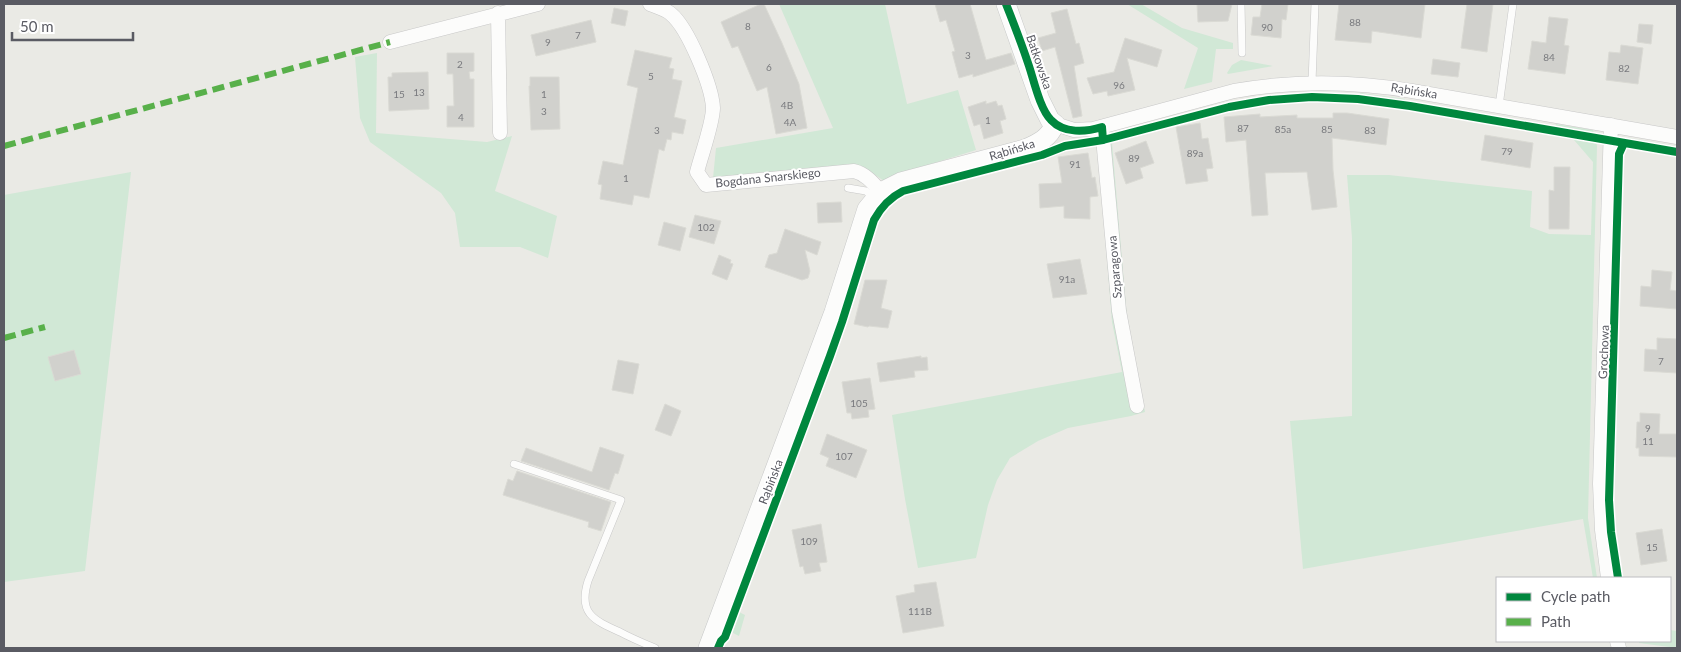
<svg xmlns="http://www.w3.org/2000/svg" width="1681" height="652" viewBox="0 0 1681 652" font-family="Lato,sans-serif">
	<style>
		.green { fill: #d1e8d6 }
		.building { fill: #d1d1cd; stroke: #dadad4 }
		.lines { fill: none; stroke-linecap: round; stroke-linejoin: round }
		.lane-casing { stroke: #c8c8c8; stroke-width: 8 }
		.street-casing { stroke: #c8c8c8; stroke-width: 15 }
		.secondary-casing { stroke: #c7c8c8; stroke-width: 20 }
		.lane { stroke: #fcfcfb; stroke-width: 7 }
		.street { stroke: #fcfcfb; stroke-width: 14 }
		.secondary { stroke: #fcfcfb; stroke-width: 19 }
		.quiet { stroke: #58b04a; stroke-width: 6; stroke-dasharray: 12 6; stroke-linecap: butt }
		.cycleway-casing { stroke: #fff; stroke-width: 11 }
		.cycleway { stroke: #00873e; stroke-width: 8 }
		.labels { text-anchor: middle; stroke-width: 4; stroke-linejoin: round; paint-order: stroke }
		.number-label { font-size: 10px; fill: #797a7e }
		.street-label { font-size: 12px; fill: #5a5b63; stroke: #fff }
	</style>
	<rect width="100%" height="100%" fill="#eaeae5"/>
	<path class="green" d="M 779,4 L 885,4 L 907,104 L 958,90 L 976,150 L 899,174 L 884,181 L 865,168 L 713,178 L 716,148 L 833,128 Z
		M 1127,4 L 1141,4 L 1182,28 L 1233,43 L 1233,49 L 1216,49 L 1212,82 L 1184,89 L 1198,48 Z
		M 377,53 L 376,133 L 487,142 L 512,136 L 495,191 L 557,216 L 548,258 L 520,247 L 460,247 L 455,213 L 441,193 L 370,142 L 360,118 L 355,57 Z
		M 1241,60 L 1273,66 L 1228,74 L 1227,73 L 1232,65 Z
		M 1360,93 L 1405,99 L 1404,102 L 1360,95 Z
		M 1556,124 L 1593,130 L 1594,134 L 1555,127 Z
		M 1553,133 L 1596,142 L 1597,146 L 1588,518 L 1597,578 L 1593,578 L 1583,519 L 1303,569 L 1290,421 L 1352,416 L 1352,238 L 1347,175 L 1389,175 L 1532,191 L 1530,227 L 1549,234 L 1591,235 L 1593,162 L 1574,140 L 1552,136 Z
		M 1629,138 L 1676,146 L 1676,149 L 1628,141 Z
		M 1112,143 L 1127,317 L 1145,412 L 1131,416 L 1068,428 L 1038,441 L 1010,458 L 997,480 L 988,505 L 976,558 L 918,568 L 905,499 L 892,415 L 1122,372 L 1112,322 L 1098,146 Z
		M 131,172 L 85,571 L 4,582 L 4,195 Z
		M 737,611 L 745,615 L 739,636 L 731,632 Z
		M 1670,630 L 1677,631 L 1677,648 L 1639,643 L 1639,641 L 1670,641 Z"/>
	<path class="building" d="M 761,4 L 764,4 L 782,43 L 799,84 L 807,128 L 776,134 L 767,87 L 757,91 L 738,46 L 732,48 L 721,22 Z
		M 935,4 L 970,4 L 986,60 L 1011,53 L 1015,64 L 973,77 L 973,74 L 959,78 L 952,52 L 955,51 L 946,20 L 940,22 Z
		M 1197,4 L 1232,4 L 1228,21 L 1198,22 Z
		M 1262,4 L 1288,4 L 1286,20 L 1282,19 L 1281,38 L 1251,35 L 1253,17 L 1260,17 Z
		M 1339,4 L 1425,4 L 1421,38 L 1372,31 L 1371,43 L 1335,40 Z
		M 1467,4 L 1493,4 L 1487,52 L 1461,48 Z
		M 614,8 L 628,11 L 625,26 L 611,23 Z
		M 1067,9 L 1076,44 L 1079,43 L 1084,63 L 1074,66 L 1082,116 L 1073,118 L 1055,47 L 1042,51 L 1038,38 L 1056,33 L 1051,13 Z
		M 1549,17 L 1568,19 L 1564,45 L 1569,46 L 1565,74 L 1528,69 L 1532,41 L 1546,43 Z
		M 591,20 L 596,42 L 536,56 L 531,35 Z
		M 1639,24 L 1653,25 L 1651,44 L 1637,42 Z
		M 1125,38 L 1162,50 L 1157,67 L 1127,58 L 1135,90 L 1108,96 L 1107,91 L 1093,94 L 1087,78 L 1114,72 Z
		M 1621,45 L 1643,48 L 1638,84 L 1606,80 L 1609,52 L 1620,53 Z
		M 635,50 L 672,58 L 669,68 L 674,69 L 672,79 L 682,81 L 674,117 L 686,120 L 683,134 L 672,132 L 671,140 L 667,139 L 664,151 L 659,149 L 649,198 L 634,195 L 632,205 L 600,199 L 602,185 L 598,184 L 603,161 L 623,165 L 638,88 L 627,85 Z
		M 447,53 L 474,53 L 474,71 L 469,72 L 470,79 L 474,79 L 474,127 L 447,127 L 447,106 L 454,106 L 453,74 L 447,74 Z
		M 1433,59 L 1460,63 L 1458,77 L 1431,74 Z
		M 428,72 L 429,109 L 389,111 L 388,77 L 392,77 L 392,73 Z
		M 530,77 L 559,77 L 560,129 L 531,130 L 529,86 L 530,86 Z
		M 986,101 L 986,104 L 996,101 L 998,106 L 1002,105 L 1006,119 L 1000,121 L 1003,133 L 984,139 L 980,124 L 974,126 L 968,107 Z
		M 1333,113 L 1347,113 L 1389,119 L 1386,145 L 1332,138 L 1333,170 L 1337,207 L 1312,210 L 1307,172 L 1265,173 L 1268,215 L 1252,216 L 1246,140 L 1226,142 L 1224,117 L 1260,114 L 1260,117 L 1297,115 L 1297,118 L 1333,118 Z
		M 1200,123 L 1202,139 L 1208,138 L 1213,168 L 1206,169 L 1208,181 L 1186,184 L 1176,127 Z
		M 1485,135 L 1533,143 L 1530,168 L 1481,160 Z
		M 1146,141 L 1154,163 L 1140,168 L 1143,178 L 1126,184 L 1115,153 Z
		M 1088,153 L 1092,178 L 1095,177 L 1098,196 L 1090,197 L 1090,219 L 1064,218 L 1064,206 L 1040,208 L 1039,184 L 1062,183 L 1058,157 Z
		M 1554,167 L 1570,167 L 1569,229 L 1549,229 L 1549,190 L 1554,191 Z
		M 841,202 L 842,222 L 818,223 L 817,203 Z
		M 695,215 L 721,221 L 714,244 L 689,237 Z
		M 664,222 L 686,228 L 680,251 L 658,245 Z
		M 785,229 L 821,242 L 817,255 L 805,250 L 810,271 L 808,278 L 802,280 L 765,267 L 769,255 L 777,253 Z
		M 719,255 L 731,260 L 730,263 L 733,264 L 727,280 L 712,274 Z
		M 1080,259 L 1087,294 L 1053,298 L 1047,264 Z
		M 1652,270 L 1672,272 L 1670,290 L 1677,291 L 1677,309 L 1640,306 L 1641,286 L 1651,287 Z
		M 865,280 L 887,280 L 881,308 L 892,311 L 888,328 L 869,326 L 868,327 L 854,324 Z
		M 1657,338 L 1677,339 L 1677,373 L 1644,371 L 1645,349 L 1657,350 Z
		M 74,350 L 81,374 L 55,381 L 48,357 Z
		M 921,356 L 921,358 L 927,357 L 928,370 L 914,371 L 915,377 L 880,382 L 877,363 Z
		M 618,360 L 639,364 L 633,394 L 612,390 Z
		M 870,378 L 875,409 L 868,410 L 869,417 L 852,419 L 851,413 L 847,413 L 842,382 Z
		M 665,404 L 681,411 L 671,436 L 655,430 Z
		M 1640,413 L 1660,414 L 1659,434 L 1677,434 L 1677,457 L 1639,456 L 1639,448 L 1636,448 L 1637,422 L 1640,422 Z
		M 827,434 L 867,450 L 856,478 L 826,466 L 829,458 L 820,454 Z
		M 600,447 L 624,455 L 618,474 L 615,473 L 609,490 L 521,461 L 526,448 L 592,472 Z
		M 517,471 L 611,502 L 601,531 L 588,527 L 589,522 L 503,495 L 508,479 L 513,481 Z
		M 821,524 L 827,562 L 819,563 L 821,571 L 805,574 L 803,566 L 800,567 L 792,530 Z
		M 1662,529 L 1667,561 L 1641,565 L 1636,533 Z
		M 936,582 L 944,626 L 903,633 L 896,596 L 915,592 L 914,585 Z"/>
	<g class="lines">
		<defs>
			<path id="lane" d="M 1241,4 L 1242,53
				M 1312,82 L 1315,4
				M 1499,106 L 1513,4
				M 848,188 L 866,191 L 874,198
				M 514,464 L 621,500 L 588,581 C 578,613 593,620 620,632 C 631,638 643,643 655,648"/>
			<path id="street" d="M 650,4 C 657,7 666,9 671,14 C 688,28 712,86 713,108 C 713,123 701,156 697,172 L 706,185 L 854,171 C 866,174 873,183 881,192
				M 498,13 L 500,133
				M 390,42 L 538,4
				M 1055,124 L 1074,130 L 1093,129 L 1234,91 C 1295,80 1352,81 1412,91 L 1677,137
				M 1102,127 L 1119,311 L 1137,406
				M 1608,578 L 1602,530 L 1600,484 L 1611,125
				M 1617,641 L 1619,648"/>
			<path id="secondary" d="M 708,648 L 834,312 L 867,209 L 881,192 L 901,182 L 1025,149 C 1039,143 1049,138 1055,124 L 1050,120 L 1040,100 L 1006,4"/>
		</defs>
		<use href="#lane" class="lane-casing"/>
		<use href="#street" class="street-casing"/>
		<use href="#secondary" class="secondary-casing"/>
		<use href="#lane" class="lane"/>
		<use href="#street" class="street"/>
		<use href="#secondary" class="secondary"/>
		<path class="quiet" d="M 4,146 L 390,42
			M 4,338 L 45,327"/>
		<defs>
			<path id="cycleway" d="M 1006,4 C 1014,24 1022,45 1029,66 C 1034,81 1040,109 1051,120 C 1064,134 1086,132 1102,127 L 1103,140
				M 1618,578 L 1611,532 L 1609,500 L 1619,154 L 1624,143
				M 718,648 L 721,641 L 725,637 L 830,356 L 842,322 L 874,220 C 881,207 889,198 903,191 L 1042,155 L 1065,146 L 1103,140 L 1229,107 L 1269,100 L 1312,97 L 1358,99 L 1410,106 L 1677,152"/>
		</defs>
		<use href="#cycleway" class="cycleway-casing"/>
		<use href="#cycleway" class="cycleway"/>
	</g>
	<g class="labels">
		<g class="number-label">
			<text x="1355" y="26">88</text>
			<text x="748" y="30">8</text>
			<text x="1267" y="31">90</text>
			<text x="578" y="39">7</text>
			<text x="548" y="46">9</text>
			<text x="968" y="59">3</text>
			<text x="1549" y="61">84</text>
			<text x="460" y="68">2</text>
			<text x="769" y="71">6</text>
			<text x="1624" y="72">82</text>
			<text x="651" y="80">5</text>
			<text x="1119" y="89">96</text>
			<text x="419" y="96">13</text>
			<text x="399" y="98">15</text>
			<text x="544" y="98">1</text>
			<text x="787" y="109">4B</text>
			<text x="544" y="115">3</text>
			<text x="461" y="121">4</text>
			<text x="988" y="124">1</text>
			<text x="790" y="126">4A</text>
			<text x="1243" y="132">87</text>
			<text x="1283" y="133">85a</text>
			<text x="1327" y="133">85</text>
			<text x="657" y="134">3</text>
			<text x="1370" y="134">83</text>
			<text x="1507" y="155">79</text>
			<text x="1195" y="157">89a</text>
			<text x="1134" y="162">89</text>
			<text x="1075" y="168">91</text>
			<text x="626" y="182">1</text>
			<text x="706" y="231">102</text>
			<text x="1067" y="283">91a</text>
			<text x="1661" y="365">7</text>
			<text x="859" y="407">105</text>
			<text x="1648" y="432">9</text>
			<text x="1648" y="445">11</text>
			<text x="844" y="460">107</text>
			<text x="809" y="545">109</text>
			<text x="1652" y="551">15</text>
			<text x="920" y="615">111B</text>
		</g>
		<g class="street-label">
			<text transform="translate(1039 62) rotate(71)" y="4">Batkowska</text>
			<text transform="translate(1414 91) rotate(9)" y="4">Rąbińska</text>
			<text transform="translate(1012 150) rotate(-17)" y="4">Rąbińska</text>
			<text transform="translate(768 178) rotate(-6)" y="4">Bogdana Snarskiego</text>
			<text transform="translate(1115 267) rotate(-95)" y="4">Szparagowa</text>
			<text transform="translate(1604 352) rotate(-88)" y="4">Grochowa</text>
			<text transform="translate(771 482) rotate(-69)" y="4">Rąbińska</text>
		</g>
	</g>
	<rect width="1681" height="652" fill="none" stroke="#5a5b63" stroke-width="10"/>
	<rect x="1496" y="577" width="175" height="65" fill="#ffffff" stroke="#bdbdc1"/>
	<rect x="1506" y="593" width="25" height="8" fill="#00873e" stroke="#bdbdc1"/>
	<text x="1541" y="602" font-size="15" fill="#5a5b63">Cycle path</text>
	<rect x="1506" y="618" width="25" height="8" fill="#58b04a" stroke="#bdbdc1"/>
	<text x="1541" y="627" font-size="15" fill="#5a5b63">Path</text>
	<path d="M12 32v8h121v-8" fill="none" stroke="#5a5b63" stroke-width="2.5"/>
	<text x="20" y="32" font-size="15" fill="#5a5b63" stroke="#ffffff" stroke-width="4" paint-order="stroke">50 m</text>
</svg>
